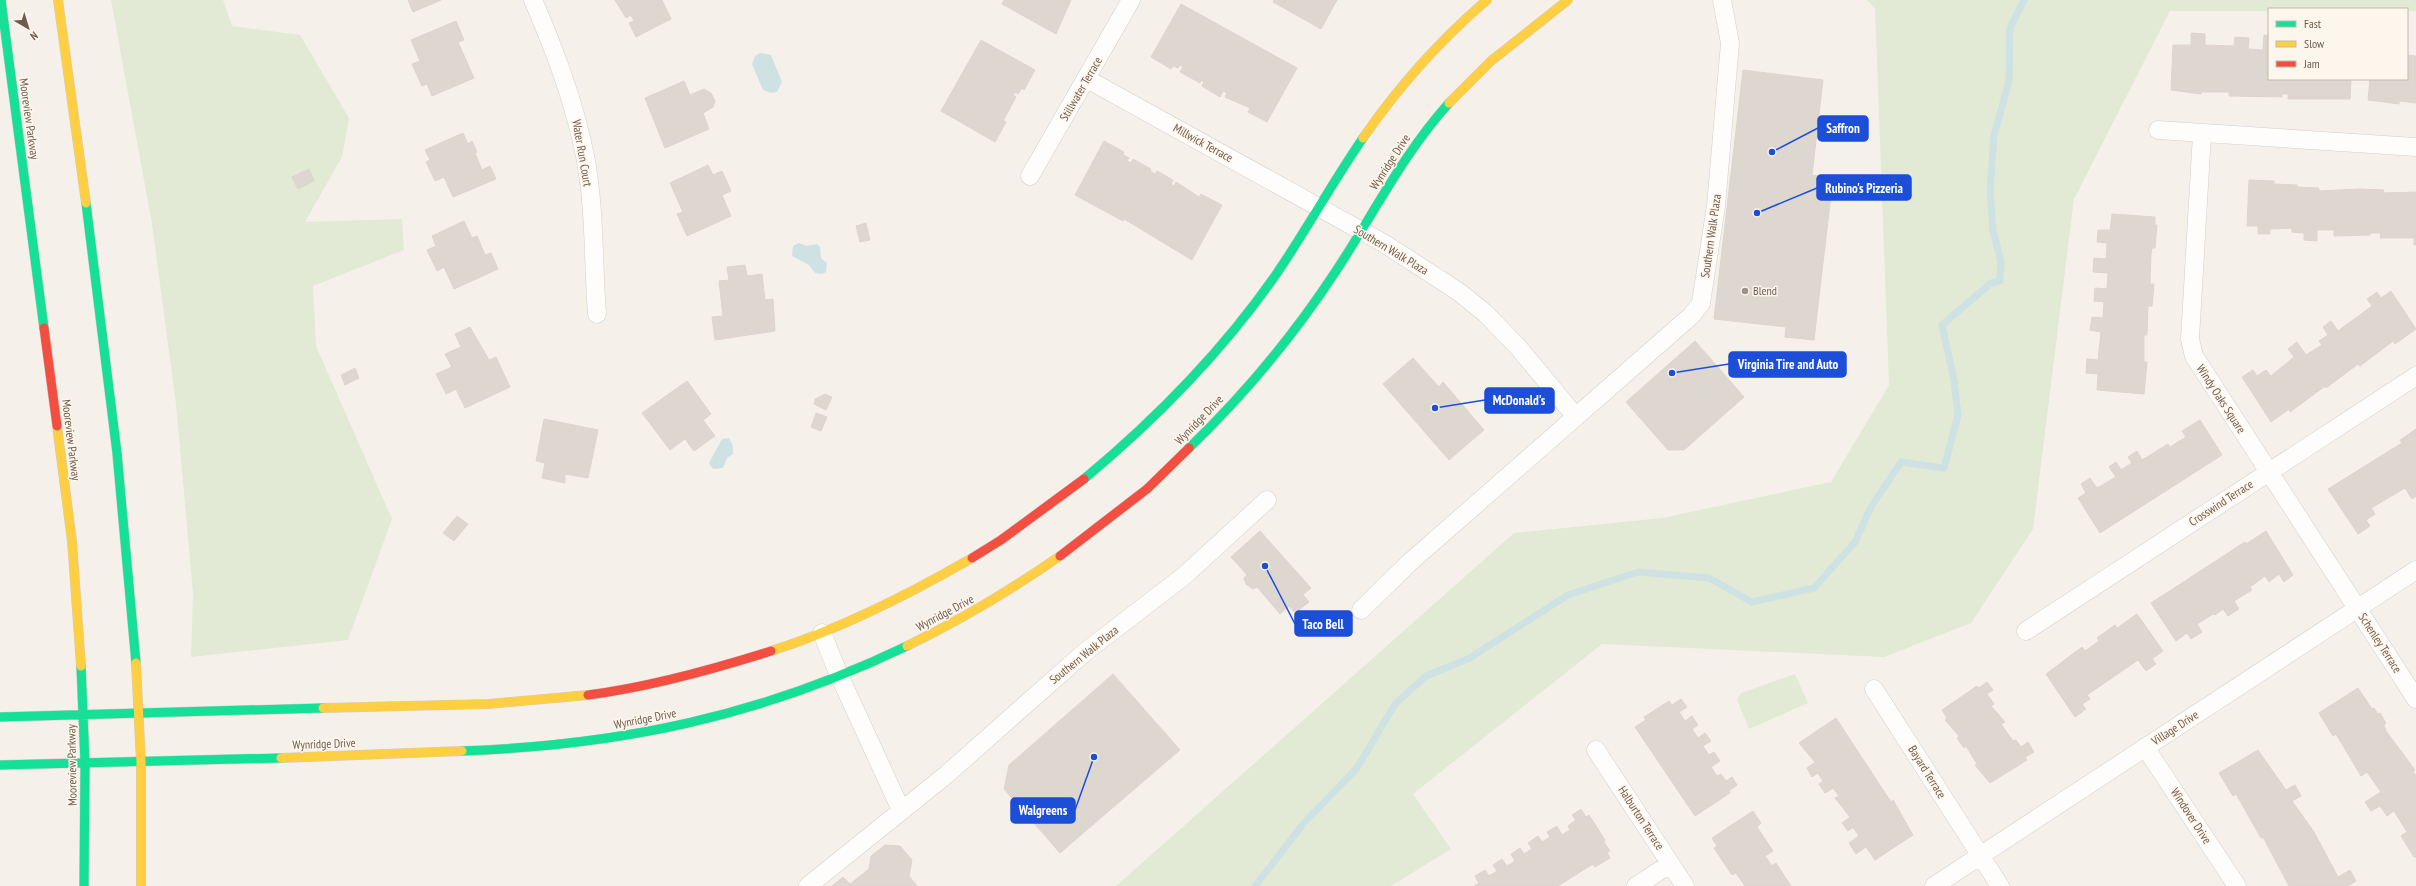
<svg xmlns="http://www.w3.org/2000/svg" width="2416" height="886" viewBox="0 0 2416 886" font-family="'PT Sans Narrow',sans-serif">
	<style>
		.green { fill: #e2ead6 }
		.water { fill: #cee1e3 }
		.lines { fill: none; stroke-linecap: round; stroke-linejoin: round }
		.stream { stroke: #cee1e3; stroke-width: 7 }
		.building { fill: #ded7d0; stroke: #ddd5cd }
		.street-casing { stroke: #d4cec8; stroke-width: 19 }
		.fast-casing { stroke: #d3cdc5; stroke-width: 10 }
		.slow-casing { stroke: #d3cdc5; stroke-width: 10 }
		.jam-casing { stroke: #d3cdc5; stroke-width: 10 }
		.street { stroke: #fefdfc; stroke-width: 18 }
		.fast { stroke: #16e098; stroke-width: 9 }
		.slow { stroke: #ffcf43; stroke-width: 9 }
		.jam { stroke: #f24e42; stroke-width: 9 }
		.poi-dot { fill: #9e9085; stroke: #fdf6ec; stroke-width: 1.5 }
		.labels { text-anchor: middle; stroke-width: 3; stroke-linejoin: round; paint-order: stroke }
		.street-label { font-size: 12px; fill: #6f5b4e; stroke: #fdf6ec }
		.poi-label { font-size: 12px; fill: #6f5b4e; stroke: #fdf6ec; text-anchor: start }
		.leader { fill: none; stroke: #1d4ed8; stroke-width: 1.5 }
		.callout-dot { fill: #1d4ed8; stroke: #fdf6ec; stroke-width: 1.5 }
		.callout { fill: #1d4ed8; stroke: #1d4ed8; stroke-width: 1.5 }
		.callout-label { font-size: 13px; text-anchor: middle; font-weight: bold; fill: #fff }
	</style>
	<rect width="100%" height="100%" fill="#f5f1ea"/>
	<path class="green" d="M 111,0 L 223,0 L 232,26 L 300,35 L 349,118 L 342,157 L 305,222 L 402,219 L 404,250 L 313,286 L 316,346 L 392,519 L 348,640 L 191,657 L 193,593 L 176,404 L 152,224 Z
		M 1867,0 L 2416,0 L 2416,11 L 2407,11 L 2407,9 L 2269,9 L 2269,11 L 2170,11 L 2074,199 L 2033,529 L 1971,623 L 1884,657 L 1602,644 L 1413,794 L 1451,849 L 1391,886 L 1116,886 L 1514,533 L 1662,518 L 1831,482 L 1889,385 L 1875,8 Z
		M 1795,674 L 1808,703 L 1749,729 L 1737,700 L 1741,693 Z"/>
	<path class="water" d="M 760,53 L 771,55 L 782,82 L 777,92 L 771,93 L 763,90 L 752,64 L 755,56 Z
		M 799,243 L 807,246 L 817,244 L 820,247 L 821,258 L 827,263 L 826,272 L 822,274 L 815,273 L 809,265 L 792,256 L 793,246 Z
		M 729,438 L 733,446 L 733,454 L 727,458 L 723,468 L 713,469 L 709,463 L 722,439 Z"/>
	<g class="lines">
		<path class="stream" d="M 1255,886 L 1304,823 L 1357,768 L 1395,704 L 1426,676 L 1468,659 L 1568,595 L 1638,572 L 1709,578 L 1752,602 L 1814,588 L 1855,542 L 1871,507 L 1901,462 L 1944,468 L 1958,415 L 1954,380 L 1942,325 L 1991,283 L 2000,281 L 2001,261 L 1993,231 L 1990,191 L 1994,136 L 2009,81 L 2010,28 L 2024,0"/>
	</g>
	<path class="building" d="M 408,0 L 441,0 L 413,12 Z
		M 615,0 L 662,0 L 671,19 L 636,37 L 629,23 L 634,21 L 631,15 L 626,18 Z
		M 1004,0 L 1071,0 L 1056,34 L 1002,4 Z
		M 1274,0 L 1337,0 L 1321,29 L 1273,2 Z
		M 1181,4 L 1297,68 L 1267,122 L 1248,112 L 1250,108 L 1225,97 L 1227,93 L 1223,91 L 1220,97 L 1202,86 L 1204,82 L 1201,80 L 1200,83 L 1180,72 L 1183,67 L 1180,65 L 1178,68 L 1173,66 L 1171,69 L 1151,57 Z
		M 456,21 L 464,40 L 458,42 L 474,78 L 432,96 L 427,84 L 422,86 L 412,64 L 420,61 L 411,40 Z
		M 2191,33 L 2205,34 L 2205,45 L 2234,46 L 2235,37 L 2249,38 L 2248,49 L 2263,50 L 2264,35 L 2269,36 L 2269,79 L 2351,79 L 2350,99 L 2288,99 L 2288,94 L 2282,94 L 2282,97 L 2229,96 L 2229,92 L 2201,92 L 2201,94 L 2171,90 L 2173,45 L 2191,45 Z
		M 981,40 L 1035,70 L 1024,90 L 1022,88 L 1018,94 L 1015,92 L 1013,95 L 1016,97 L 1003,121 L 1006,122 L 995,142 L 941,111 Z
		M 2407,55 L 2416,56 L 2416,103 L 2399,101 L 2399,104 L 2368,100 L 2370,79 L 2407,79 Z
		M 1743,70 L 1823,80 L 1812,175 L 1833,178 L 1814,340 L 1785,337 L 1786,327 L 1714,319 Z
		M 684,81 L 690,95 L 704,89 L 711,93 L 715,101 L 713,107 L 703,113 L 709,129 L 665,148 L 645,98 Z
		M 463,133 L 468,144 L 472,141 L 477,152 L 475,153 L 482,170 L 490,166 L 496,179 L 453,197 L 444,177 L 435,181 L 426,162 L 430,160 L 425,150 Z
		M 1104,141 L 1124,152 L 1123,155 L 1129,158 L 1127,161 L 1131,163 L 1133,159 L 1151,169 L 1150,171 L 1155,174 L 1157,171 L 1173,180 L 1171,184 L 1174,186 L 1176,182 L 1199,197 L 1201,194 L 1222,205 L 1192,260 L 1124,219 L 1123,221 L 1075,195 Z
		M 708,165 L 713,175 L 722,171 L 731,191 L 722,195 L 731,216 L 687,236 L 677,214 L 683,212 L 670,183 Z
		M 309,169 L 314,181 L 298,189 L 292,177 Z
		M 2249,180 L 2274,181 L 2274,184 L 2297,185 L 2297,187 L 2319,188 L 2319,191 L 2360,189 L 2384,190 L 2383,193 L 2416,192 L 2416,245 L 2414,245 L 2414,238 L 2380,238 L 2381,233 L 2370,233 L 2370,235 L 2334,236 L 2334,230 L 2317,230 L 2317,241 L 2304,240 L 2304,233 L 2292,232 L 2292,228 L 2270,229 L 2270,234 L 2258,234 L 2258,226 L 2247,226 Z
		M 2112,214 L 2155,217 L 2155,225 L 2157,225 L 2155,248 L 2152,248 L 2151,254 L 2150,284 L 2154,284 L 2152,306 L 2148,306 L 2147,335 L 2144,335 L 2144,362 L 2147,362 L 2144,394 L 2097,390 L 2098,374 L 2086,373 L 2087,359 L 2098,360 L 2101,332 L 2090,330 L 2092,317 L 2103,318 L 2104,302 L 2094,301 L 2095,288 L 2107,289 L 2108,273 L 2093,272 L 2094,258 L 2106,259 L 2107,243 L 2097,242 L 2098,230 L 2110,230 Z
		M 464,221 L 472,238 L 477,236 L 485,255 L 491,253 L 498,269 L 454,289 L 444,267 L 437,271 L 427,250 L 436,246 L 432,236 Z
		M 866,223 L 870,240 L 860,242 L 856,226 Z
		M 745,265 L 747,276 L 762,274 L 765,300 L 773,299 L 775,331 L 715,340 L 712,317 L 723,316 L 719,281 L 729,280 L 727,267 Z
		M 2391,291 L 2416,329 L 2395,344 L 2393,341 L 2360,366 L 2358,364 L 2326,388 L 2325,386 L 2290,412 L 2289,409 L 2271,422 L 2242,377 L 2253,370 L 2257,376 L 2266,370 L 2271,376 L 2294,357 L 2288,349 L 2297,342 L 2306,355 L 2322,345 L 2319,341 L 2328,335 L 2323,327 L 2331,321 L 2338,331 L 2372,306 L 2367,299 L 2377,292 L 2381,298 Z
		M 470,327 L 489,360 L 496,357 L 510,387 L 465,408 L 456,389 L 446,394 L 436,374 L 452,367 L 445,354 L 461,347 L 455,334 Z
		M 1695,341 L 1744,397 L 1684,450 L 1668,450 L 1626,402 Z
		M 1413,358 L 1439,387 L 1443,382 L 1484,430 L 1449,460 L 1383,384 Z
		M 355,368 L 359,378 L 345,385 L 341,375 Z
		M 687,381 L 711,414 L 703,420 L 715,436 L 694,451 L 685,439 L 670,450 L 642,413 Z
		M 825,394 L 832,397 L 826,410 L 814,404 L 815,399 Z
		M 816,413 L 827,417 L 821,431 L 811,427 Z
		M 544,419 L 598,430 L 588,478 L 565,474 L 565,483 L 542,478 L 545,463 L 536,461 Z
		M 2200,420 L 2222,455 L 2100,533 L 2078,498 L 2086,493 L 2081,484 L 2090,478 L 2097,488 L 2116,477 L 2109,467 L 2116,462 L 2121,470 L 2132,463 L 2128,457 L 2137,451 L 2142,460 L 2168,444 L 2170,447 L 2186,437 L 2182,431 Z
		M 2416,429 L 2416,496 L 2412,499 L 2405,488 L 2371,508 L 2375,514 L 2366,520 L 2370,526 L 2358,534 L 2328,489 L 2402,443 L 2400,440 Z
		M 457,516 L 468,524 L 454,541 L 443,533 Z
		M 1260,531 L 1311,588 L 1303,595 L 1309,602 L 1295,613 L 1289,606 L 1280,614 L 1257,587 L 1253,589 L 1246,584 L 1244,578 L 1247,575 L 1231,557 Z
		M 2266,531 L 2293,575 L 2284,582 L 2279,574 L 2269,582 L 2265,576 L 2250,587 L 2252,590 L 2234,601 L 2239,609 L 2228,616 L 2223,609 L 2215,615 L 2213,614 L 2197,624 L 2202,632 L 2191,639 L 2187,633 L 2176,641 L 2151,603 L 2245,542 L 2246,544 Z
		M 2137,614 L 2163,651 L 2152,659 L 2156,664 L 2146,671 L 2138,660 L 2087,695 L 2090,699 L 2082,704 L 2086,709 L 2075,717 L 2046,674 L 2082,647 L 2085,651 L 2099,641 L 2097,638 L 2115,625 L 2117,628 Z
		M 1113,674 L 1180,750 L 1060,853 L 1004,789 L 1009,765 Z
		M 1987,682 L 1993,690 L 1987,694 L 1994,704 L 1991,706 L 2005,722 L 2001,724 L 2013,741 L 2016,740 L 2021,747 L 2028,742 L 2034,752 L 2025,757 L 2027,760 L 1990,783 L 1975,765 L 1977,764 L 1966,746 L 1964,748 L 1957,738 L 1959,736 L 1945,720 L 1947,718 L 1942,710 L 1977,686 L 1979,688 Z
		M 2358,688 L 2372,709 L 2374,708 L 2378,714 L 2380,713 L 2386,723 L 2384,725 L 2386,731 L 2415,770 L 2413,771 L 2416,776 L 2416,857 L 2414,857 L 2401,836 L 2407,832 L 2394,811 L 2387,816 L 2380,806 L 2371,811 L 2365,802 L 2381,792 L 2367,772 L 2361,776 L 2336,734 L 2333,736 L 2319,713 Z
		M 1681,699 L 1687,707 L 1679,712 L 1685,721 L 1692,716 L 1698,725 L 1692,729 L 1698,738 L 1705,733 L 1711,741 L 1703,746 L 1709,755 L 1714,752 L 1720,761 L 1711,767 L 1717,776 L 1721,774 L 1726,781 L 1732,777 L 1737,785 L 1729,791 L 1730,793 L 1695,816 L 1635,727 L 1646,720 L 1644,717 L 1669,701 L 1672,705 Z
		M 1836,718 L 1891,802 L 1893,800 L 1913,835 L 1875,860 L 1866,847 L 1856,854 L 1849,843 L 1859,836 L 1853,827 L 1848,831 L 1842,823 L 1850,817 L 1835,798 L 1839,796 L 1833,788 L 1825,793 L 1819,784 L 1823,781 L 1818,773 L 1812,777 L 1807,768 L 1815,762 L 1799,743 Z
		M 2258,750 L 2286,790 L 2295,785 L 2301,796 L 2292,801 L 2314,832 L 2338,877 L 2350,870 L 2356,881 L 2348,886 L 2289,886 L 2263,837 L 2261,838 L 2236,794 L 2233,796 L 2219,773 Z
		M 1581,809 L 1586,817 L 1589,815 L 1605,840 L 1604,842 L 1610,851 L 1607,852 L 1610,858 L 1595,867 L 1593,864 L 1558,886 L 1474,886 L 1479,883 L 1475,876 L 1485,870 L 1489,876 L 1497,871 L 1493,865 L 1502,859 L 1507,866 L 1515,861 L 1511,854 L 1520,848 L 1524,854 L 1532,849 L 1528,843 L 1538,836 L 1542,842 L 1550,837 L 1547,832 L 1557,826 L 1562,835 L 1570,830 L 1568,826 L 1576,820 L 1572,815 Z
		M 1753,811 L 1761,823 L 1757,827 L 1773,851 L 1765,856 L 1772,866 L 1776,863 L 1791,886 L 1745,886 L 1736,873 L 1732,875 L 1714,848 L 1717,846 L 1712,838 Z
		M 885,845 L 900,846 L 912,860 L 909,876 L 917,886 L 832,886 L 843,877 L 850,884 L 869,869 L 871,856 Z"/>
	<g class="lines">
		<defs>
			<path id="street" d="M 533,0 C 555,51 574,101 585,156 C 595,207 593,262 597,314
				M 1087,79 L 1385,244 L 1459,292 L 1485,313 L 1518,347 L 1576,417
				M 2158,130 L 2416,147
				M 2202,134 L 2190,339 L 2194,356 L 2416,699
				M 1030,176 L 1131,0
				M 1361,610 L 1409,563 L 1692,315 L 1701,303 L 1716,206 L 1730,43 L 1722,0
				M 2026,631 L 2416,376
				M 822,633 L 839,675 L 901,810
				M 1874,689 L 2000,886
				M 2145,747 L 2237,886
				M 1596,750 L 1685,886
				M 808,886 L 946,775 L 1085,652 L 1184,576 L 1267,500
				M 1636,886 L 1670,864
				M 1934,886 L 2416,570"/>
			<path id="fast" d="M 1,0 L 44,328
				M 86,203 L 117,453 L 136,663
				M 1189,448 C 1244,395 1294,335 1336,271 C 1373,215 1403,154 1449,103
				M 1084,479 C 1156,419 1221,353 1275,276 C 1306,231 1332,183 1363,138
				M 81,666 L 85,763 L 84,886
				M 0,717 L 323,708
				M 462,751 C 623,745 761,716 907,646
				M 0,765 L 281,758"/>
			<path id="slow" d="M 58,0 L 86,203
				M 1449,103 L 1491,61 L 1568,0
				M 1363,138 C 1399,86 1439,41 1487,0
				M 57,426 L 72,541 L 81,666
				M 907,646 C 961,620 1011,590 1060,556
				M 771,651 C 841,629 908,595 972,558
				M 136,663 L 141,762 L 141,886
				M 323,708 L 488,704 L 588,695
				M 281,758 L 462,751"/>
			<path id="jam" d="M 44,328 L 57,426
				M 1060,556 L 1147,489 L 1189,448
				M 972,558 L 1001,540 L 1084,479
				M 588,695 C 650,687 711,670 771,651"/>
		</defs>
		<use href="#street" class="street-casing"/>
		<use href="#fast" class="fast-casing"/>
		<use href="#slow" class="slow-casing"/>
		<use href="#jam" class="jam-casing"/>
		<use href="#street" class="street"/>
		<use href="#fast" class="fast"/>
		<use href="#slow" class="slow"/>
		<use href="#jam" class="jam"/>
	</g>
	<circle class="poi-dot" cx="1745" cy="291" r="4"/>
	<g class="labels">
		<g class="street-label">
			<text transform="translate(1081 89) rotate(-60)" y="4">Stillwater Terrace</text>
			<text transform="translate(29 119) rotate(82)" y="4">Mooreview Parkway</text>
			<text transform="translate(1203 143) rotate(29)" y="4">Millwick Terrace</text>
			<text transform="translate(582 153) rotate(80)" y="4">Water Run Court</text>
			<text transform="translate(1390 162) rotate(-57)" y="4">Wynridge Drive</text>
			<text transform="translate(1711 236) rotate(-82)" y="4">Southern Walk Plaza</text>
			<text transform="translate(1391 250) rotate(31)" y="4">Southern Walk Plaza</text>
			<text transform="translate(2221 399) rotate(57)" y="4">Windy Oaks Square</text>
			<text transform="translate(1199 420) rotate(-46)" y="4">Wynridge Drive</text>
			<text transform="translate(71 440) rotate(83)" y="4">Mooreview Parkway</text>
			<text transform="translate(2221 503) rotate(-33)" y="4">Crosswind Terrace</text>
			<text transform="translate(945 613) rotate(-28)" y="4">Wynridge Drive</text>
			<text transform="translate(2380 643) rotate(57)" y="4">Schenley Terrace</text>
			<text transform="translate(1084 655) rotate(-39)" y="4">Southern Walk Plaza</text>
			<text transform="translate(645 719) rotate(-11)" y="4">Wynridge Drive</text>
			<text transform="translate(2175 728) rotate(-33)" y="4">Village Drive</text>
			<text transform="translate(324 744) rotate(-2)" y="4">Wynridge Drive</text>
			<text transform="translate(72 765) rotate(-91)" y="4">Mooreview Parkway</text>
			<text transform="translate(1927 772) rotate(58)" y="4">Bayard Terrace</text>
			<text transform="translate(2191 816) rotate(57)" y="4">Windover Drive</text>
			<text transform="translate(1641 818) rotate(57)" y="4">Halburton Terrace</text>
		</g>
		<g class="poi-label">
			<text x="1753" y="295">Blend</text>
		</g>
	</g>
	<path class="leader" d="M1772 152L1818 128M1757 213L1817 188M1672 373L1729 364M1435 408L1485 400M1265 566L1295 624M1094 757L1075 810"/>
	<g class="callout-dot">
		<circle cx="1772" cy="152" r="4"/>
		<circle cx="1757" cy="213" r="4"/>
		<circle cx="1672" cy="373" r="4"/>
		<circle cx="1435" cy="408" r="4"/>
		<circle cx="1265" cy="566" r="4"/>
		<circle cx="1094" cy="757" r="4"/>
	</g>
	<g class="callout">
		<rect x="1818" y="116" width="50" height="25" rx="4"/>
		<rect x="1817" y="175" width="94" height="25" rx="4"/>
		<rect x="1729" y="352" width="117" height="25" rx="4"/>
		<rect x="1485" y="388" width="69" height="25" rx="4"/>
		<rect x="1295" y="611" width="57" height="25" rx="4"/>
		<rect x="1011" y="798" width="64" height="25" rx="4"/>
	</g>
	<g class="callout-label">
		<text x="1843" y="133">Saffron</text>
		<text x="1864" y="193">Rubino's Pizzeria</text>
		<text x="1788" y="369">Virginia Tire and Auto</text>
		<text x="1519" y="405">McDonald's</text>
		<text x="1323" y="629">Taco Bell</text>
		<text x="1043" y="815">Walgreens</text>
	</g>
	<rect x="2268" y="8" width="140" height="72" fill="#fdf6ec" stroke="#c4b8ad"/>
	<rect x="2276" y="21" width="20" height="6" fill="#16e098" stroke="#c4b8ad"/>
	<text x="2304" y="28" font-size="12" fill="#6f5b4e">Fast</text>
	<rect x="2276" y="41" width="20" height="6" fill="#ffcf43" stroke="#c4b8ad"/>
	<text x="2304" y="48" font-size="12" fill="#6f5b4e">Slow</text>
	<rect x="2276" y="61" width="20" height="6" fill="#f24e42" stroke="#c4b8ad"/>
	<text x="2304" y="68" font-size="12" fill="#6f5b4e">Jam</text>
	<g transform="translate(28 28) rotate(142)" stroke="#fdf6ec" stroke-width="3" paint-order="stroke">
	<path d="M0-3L7 15L0 10L-7 15Z" fill="#6f5b4e"/>
	<text y="-6" font-size="11" font-weight="bold" text-anchor="middle" fill="#6f5b4e">N</text>
	</g>
</svg>
